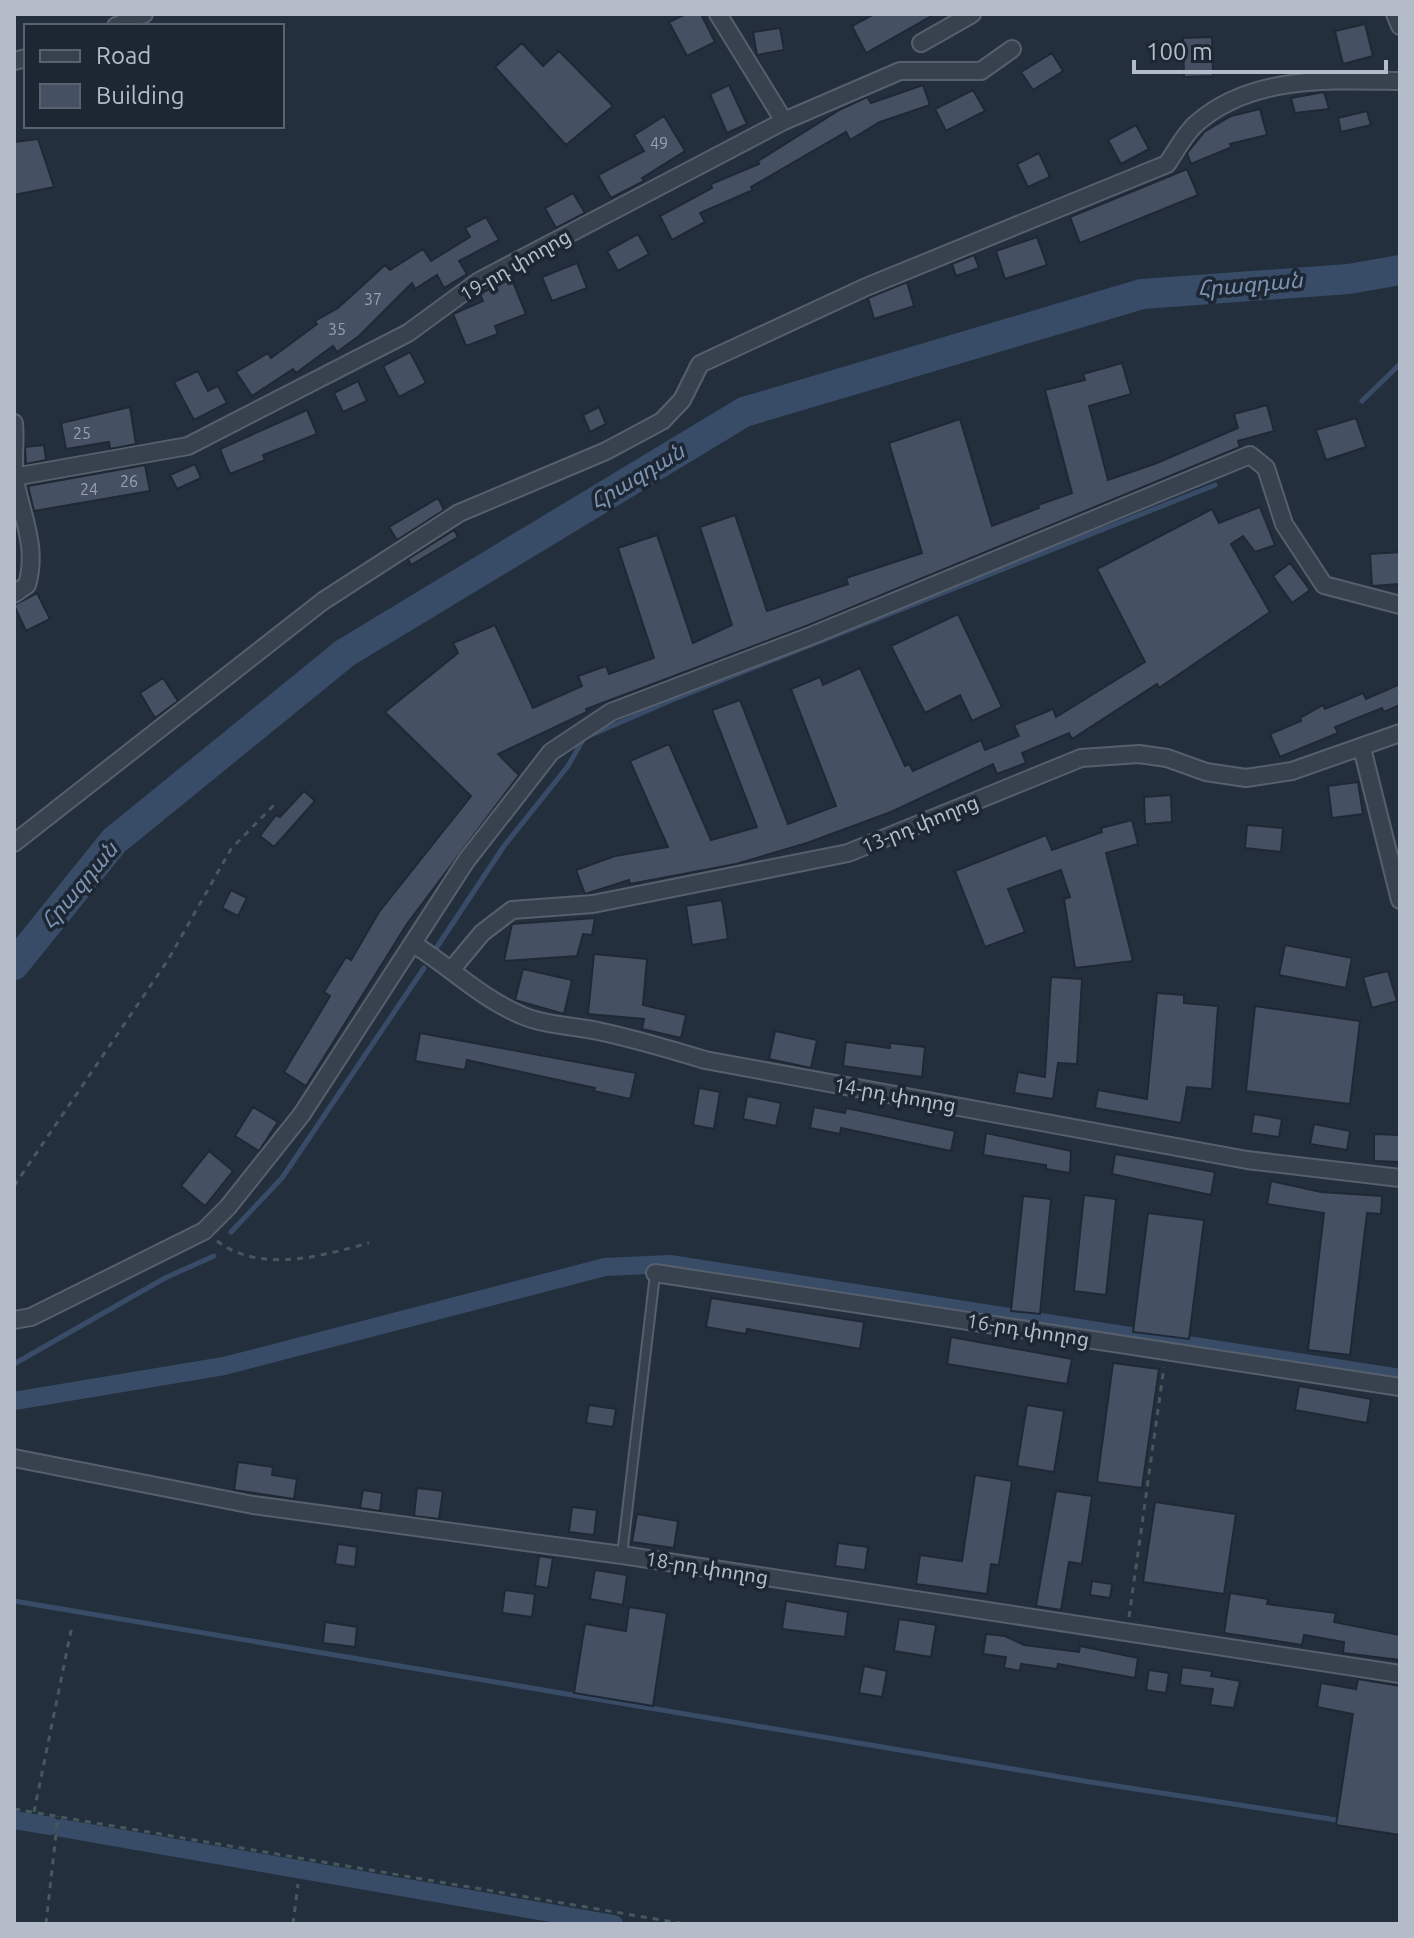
<svg xmlns="http://www.w3.org/2000/svg" width="1414" height="1938" viewBox="0 0 1414 1938" font-family="Ubuntu,'Noto Sans Armenian',sans-serif">
	<style>
		.lines { fill: none; stroke-linecap: round; stroke-linejoin: round }
		.stream { stroke: #394c67; stroke-width: 5 }
		.canal { stroke: #394c67; stroke-width: 18 }
		.river { stroke: #394c67; stroke-width: 30 }
		.building { fill: #455162; stroke: #1f2835; stroke-width: 2 }
		.service-casing { stroke: #565f6c; stroke-width: 12 }
		.minor-casing { stroke: #565f6c; stroke-width: 20 }
		.path { stroke: #44595c; stroke-width: 3; stroke-dasharray: 6 6; stroke-linecap: butt }
		.service { stroke: #38414e; stroke-width: 8 }
		.minor { stroke: #38414e; stroke-width: 16 }
		.labels { text-anchor: middle; stroke-width: 7; stroke-linejoin: round; paint-order: stroke }
		.number-label { font-size: 16px; fill: #98a1af }
		.street-label { font-size: 20px; fill: #b4bcc9; stroke: #1d2633 }
		.water-label { font-size: 22px; font-style: italic; fill: #7c92b1; stroke: #1d2633 }
	</style>
	<rect width="100%" height="100%" fill="#242f3e"/>
	<g class="lines">
		<path class="stream" d="M 1362,401 L 1400,364
			M 433,953 L 504,846 L 568,766 L 584,738 L 672,700 L 1215,485
			M 231,1232 L 282,1178 L 424,968
			M 14,1364 L 165,1278 L 214,1256
			M 14,1601 L 1084,1781 L 1343,1821"/>
		<path class="canal" d="M 14,1401 L 224,1366 L 605,1267 L 670,1264 L 1400,1378
			M 14,1820 L 51,1826
			M 61,1828 L 614,1924"/>
		<path class="river" d="M 14,965 L 114,841 L 345,653 L 744,412 L 1142,294 L 1349,279 L 1400,270"/>
	</g>
	<path class="building" d="M 686,14 L 701,14 L 715,42 L 687,56 L 669,22 Z
		M 874,14 L 935,14 L 866,53 L 852,26 Z
		M 1365,24 L 1373,56 L 1343,64 L 1335,31 Z
		M 780,28 L 784,50 L 757,55 L 753,32 Z
		M 1212,37 L 1213,76 L 1184,77 L 1183,38 Z
		M 522,43 L 543,66 L 559,51 L 613,106 L 566,145 L 495,67 Z
		M 1052,53 L 1063,71 L 1033,90 L 1021,72 Z
		M 729,85 L 747,124 L 727,133 L 710,94 Z
		M 923,85 L 930,105 L 880,122 L 850,140 L 846,132 L 751,187 L 753,190 L 700,213 L 705,222 L 672,240 L 660,216 L 712,188 L 711,184 L 759,164 L 758,161 L 841,109 L 867,97 L 871,103 Z
		M 973,90 L 985,111 L 946,131 L 935,109 Z
		M 1324,92 L 1329,109 L 1295,113 L 1291,98 Z
		M 1260,109 L 1267,135 L 1230,144 L 1232,147 L 1191,164 L 1187,153 L 1204,132 L 1231,116 Z
		M 1367,111 L 1371,125 L 1341,132 L 1338,118 Z
		M 664,116 L 685,151 L 642,178 L 644,181 L 611,198 L 598,175 L 644,151 L 634,135 Z
		M 1136,125 L 1149,149 L 1121,164 L 1108,140 Z
		M 38,139 L 54,187 L 14,195 L 14,142 Z
		M 1039,153 L 1050,177 L 1028,187 L 1017,164 Z
		M 1187,169 L 1198,195 L 1080,243 L 1070,217 Z
		M 573,193 L 585,213 L 556,228 L 545,208 Z
		M 486,217 L 499,240 L 459,261 L 467,274 L 444,288 L 437,275 L 415,289 L 412,283 L 359,336 L 337,352 L 333,346 L 296,373 L 293,369 L 252,396 L 236,372 L 268,353 L 271,358 L 317,324 L 315,321 L 338,308 L 385,265 L 390,270 L 423,249 L 431,261 L 470,237 L 465,228 Z
		M 638,234 L 649,254 L 618,271 L 607,251 Z
		M 1037,237 L 1047,265 L 1005,279 L 996,251 Z
		M 974,255 L 979,268 L 956,276 L 952,264 Z
		M 577,263 L 587,288 L 552,301 L 542,277 Z
		M 511,277 L 526,314 L 495,326 L 498,334 L 466,346 L 453,314 L 483,301 L 480,294 Z
		M 907,282 L 914,306 L 874,319 L 868,298 Z
		M 410,352 L 426,383 L 399,397 L 383,366 Z
		M 1122,363 L 1131,394 L 1089,406 L 1108,480 L 1157,463 L 1238,428 L 1234,414 L 1267,405 L 1274,431 L 1238,441 L 1240,447 L 809,625 L 586,709 L 587,712 L 498,754 L 519,775 L 407,924 L 306,1086 L 284,1072 L 330,996 L 324,992 L 346,957 L 351,960 L 379,912 L 471,796 L 385,712 L 458,653 L 453,643 L 495,625 L 533,708 L 582,686 L 578,676 L 606,666 L 609,674 L 654,658 L 618,548 L 657,535 L 693,643 L 732,625 L 700,527 L 735,515 L 767,611 L 848,584 L 846,578 L 922,553 L 889,443 L 960,419 L 992,526 L 1039,508 L 1038,505 L 1072,493 L 1045,390 L 1085,380 L 1083,374 Z
		M 198,371 L 208,391 L 218,386 L 227,403 L 194,420 L 174,382 Z
		M 358,381 L 367,401 L 343,412 L 334,393 Z
		M 130,407 L 136,444 L 110,449 L 109,442 L 66,449 L 61,423 Z
		M 599,407 L 606,424 L 590,432 L 583,415 Z
		M 307,410 L 317,434 L 263,455 L 265,460 L 230,474 L 220,449 Z
		M 1356,418 L 1366,447 L 1326,460 L 1316,430 Z
		M 44,445 L 46,460 L 26,464 L 25,447 Z
		M 195,464 L 201,478 L 177,489 L 170,475 Z
		M 145,465 L 150,491 L 34,511 L 28,486 Z
		M 438,498 L 444,510 L 397,540 L 389,527 Z
		M 1260,507 L 1275,545 L 1255,552 L 1243,536 L 1231,544 L 1270,612 L 1159,688 L 1157,684 L 1072,739 L 1069,733 L 1022,753 L 1026,763 L 997,774 L 993,764 L 891,812 L 807,843 L 736,864 L 630,884 L 629,880 L 585,894 L 576,870 L 615,856 L 668,847 L 630,761 L 669,744 L 711,840 L 757,827 L 712,710 L 740,700 L 788,824 L 836,806 L 791,689 L 820,677 L 823,685 L 860,668 L 905,766 L 909,764 L 913,771 L 981,740 L 985,750 L 1019,736 L 1014,725 L 1053,709 L 1056,717 L 1145,662 L 1097,569 L 1212,509 L 1219,523 Z
		M 454,530 L 458,537 L 411,565 L 408,559 Z
		M 1400,552 L 1400,584 L 1372,586 L 1370,554 Z
		M 1290,563 L 1310,590 L 1292,603 L 1273,576 Z
		M 37,593 L 50,619 L 26,631 L 14,605 Z
		M 958,614 L 1002,707 L 972,721 L 960,695 L 925,713 L 891,646 Z
		M 163,678 L 178,701 L 155,718 L 140,693 Z
		M 1400,684 L 1400,705 L 1384,712 L 1382,708 L 1335,727 L 1338,733 L 1280,757 L 1270,734 L 1301,721 L 1300,718 L 1323,705 L 1325,709 L 1363,693 L 1366,699 Z
		M 1358,782 L 1363,814 L 1332,818 L 1328,786 Z
		M 304,791 L 315,801 L 274,847 L 260,836 L 276,815 L 280,817 Z
		M 1171,795 L 1172,822 L 1145,824 L 1144,797 Z
		M 1132,820 L 1138,844 L 1106,853 L 1133,961 L 1075,968 L 1064,899 L 1070,897 L 1061,870 L 1008,889 L 1025,932 L 985,947 L 955,871 L 1046,835 L 1052,850 L 1102,832 L 1101,828 Z
		M 1247,825 L 1283,828 L 1281,852 L 1245,848 Z
		M 231,890 L 247,898 L 238,916 L 222,908 Z
		M 722,900 L 728,939 L 692,945 L 686,906 Z
		M 595,918 L 592,935 L 583,934 L 577,956 L 504,961 L 512,924 Z
		M 1285,945 L 1352,958 L 1346,988 L 1279,975 Z
		M 594,954 L 647,959 L 643,1005 L 686,1015 L 681,1038 L 642,1029 L 644,1019 L 588,1014 Z
		M 523,969 L 572,980 L 564,1014 L 515,1000 Z
		M 1388,971 L 1397,1001 L 1372,1008 L 1363,977 Z
		M 1051,977 L 1082,979 L 1077,1064 L 1058,1063 L 1053,1099 L 1014,1093 L 1018,1072 L 1045,1077 Z
		M 1157,993 L 1184,995 L 1184,1003 L 1218,1006 L 1212,1089 L 1187,1087 L 1181,1123 L 1095,1108 L 1098,1090 L 1147,1099 Z
		M 1255,1006 L 1360,1021 L 1350,1104 L 1246,1091 Z
		M 775,1031 L 817,1040 L 811,1068 L 769,1059 Z
		M 420,1033 L 636,1073 L 630,1099 L 594,1091 L 595,1088 L 467,1060 L 465,1070 L 415,1061 Z
		M 846,1042 L 890,1048 L 890,1043 L 925,1047 L 922,1077 L 843,1066 Z
		M 699,1088 L 720,1092 L 714,1129 L 693,1125 Z
		M 747,1096 L 781,1103 L 776,1126 L 743,1119 Z
		M 253,1107 L 278,1122 L 259,1151 L 235,1136 Z
		M 814,1107 L 845,1113 L 846,1108 L 955,1131 L 951,1151 L 841,1128 L 840,1134 L 810,1128 Z
		M 1254,1114 L 1282,1119 L 1279,1137 L 1251,1133 Z
		M 1314,1124 L 1350,1131 L 1347,1150 L 1310,1144 Z
		M 986,1133 L 1071,1151 L 1070,1173 L 1046,1169 L 1046,1165 L 983,1155 Z
		M 1374,1134 L 1400,1135 L 1400,1162 L 1374,1161 Z
		M 209,1151 L 233,1171 L 205,1206 L 181,1186 Z
		M 1115,1154 L 1215,1172 L 1211,1195 L 1112,1174 Z
		M 1271,1181 L 1321,1192 L 1382,1196 L 1381,1214 L 1367,1213 L 1350,1355 L 1308,1350 L 1324,1213 L 1267,1204 Z
		M 1084,1195 L 1116,1199 L 1106,1295 L 1074,1291 Z
		M 1023,1196 L 1051,1199 L 1040,1314 L 1011,1311 Z
		M 1148,1213 L 1204,1220 L 1189,1339 L 1133,1332 Z
		M 711,1298 L 864,1322 L 860,1349 L 747,1329 L 746,1334 L 706,1327 Z
		M 951,1337 L 1072,1359 L 1067,1384 L 947,1364 Z
		M 1113,1363 L 1159,1369 L 1142,1488 L 1097,1482 Z
		M 1299,1386 L 1371,1399 L 1367,1423 L 1295,1410 Z
		M 589,1405 L 616,1409 L 613,1427 L 586,1423 Z
		M 1027,1405 L 1064,1411 L 1054,1472 L 1017,1466 Z
		M 238,1462 L 273,1467 L 272,1475 L 297,1479 L 294,1499 L 234,1490 Z
		M 975,1475 L 1012,1481 L 999,1565 L 991,1564 L 987,1594 L 916,1584 L 920,1555 L 962,1561 Z
		M 417,1488 L 443,1491 L 439,1519 L 414,1516 Z
		M 363,1490 L 382,1493 L 380,1511 L 360,1508 Z
		M 1056,1491 L 1092,1496 L 1082,1564 L 1069,1562 L 1061,1610 L 1036,1606 Z
		M 1155,1502 L 1236,1514 L 1224,1594 L 1143,1582 Z
		M 572,1507 L 597,1510 L 594,1535 L 569,1532 Z
		M 637,1514 L 678,1521 L 674,1548 L 632,1542 Z
		M 838,1543 L 868,1547 L 865,1570 L 835,1566 Z
		M 338,1544 L 357,1547 L 355,1567 L 335,1564 Z
		M 539,1556 L 553,1558 L 548,1588 L 535,1586 Z
		M 595,1570 L 627,1575 L 623,1605 L 590,1599 Z
		M 1092,1581 L 1112,1584 L 1110,1598 L 1090,1595 Z
		M 505,1590 L 535,1594 L 532,1617 L 502,1613 Z
		M 1230,1593 L 1268,1599 L 1267,1604 L 1336,1613 L 1334,1622 L 1400,1635 L 1400,1660 L 1343,1653 L 1344,1642 L 1304,1635 L 1302,1645 L 1224,1633 Z
		M 786,1601 L 848,1612 L 845,1637 L 782,1629 Z
		M 629,1607 L 667,1613 L 653,1706 L 574,1693 L 585,1624 L 626,1631 Z
		M 899,1619 L 936,1625 L 931,1657 L 894,1651 Z
		M 325,1622 L 357,1627 L 355,1647 L 323,1643 Z
		M 986,1634 L 1005,1636 L 1024,1645 L 1079,1652 L 1080,1646 L 1138,1658 L 1135,1678 L 1058,1664 L 1057,1669 L 1021,1664 L 1020,1671 L 1004,1668 L 1006,1657 L 983,1654 Z
		M 864,1666 L 887,1671 L 882,1697 L 859,1693 Z
		M 1182,1667 L 1212,1671 L 1211,1676 L 1240,1681 L 1234,1708 L 1210,1705 L 1213,1689 L 1180,1685 Z
		M 1149,1670 L 1169,1673 L 1166,1693 L 1146,1690 Z
		M 1358,1679 L 1400,1686 L 1400,1835 L 1336,1825 L 1353,1714 L 1317,1707 L 1321,1683 L 1356,1689 Z"/>
	<g class="lines">
		<defs>
			<path id="service" d="M 622,1555 L 655,1274"/>
			<path id="minor" d="M 718,14 L 784,121
				M 1395,14 L 1400,26
				M 116,26 L 144,14
				M 921,43 L 972,14
				M 14,61 L 26,58
				M 14,423 C 16,442 12,462 15,480 C 22,517 38,547 27,585 L 14,594
				M 14,477 L 188,446 L 408,333 L 479,281 L 784,121 L 900,71 L 981,71 L 1012,49
				M 1362,748 L 1400,900
				M 14,843 L 323,601 L 459,513 L 606,451 L 662,421 L 682,400 L 700,364 L 866,287 L 1167,164 C 1176,151 1185,133 1197,123 C 1252,75 1331,80 1400,81
				M 415,945 C 450,967 481,998 521,1015 C 543,1025 574,1026 598,1031 C 635,1039 669,1049 705,1060 L 1247,1160 L 1400,1178
				M 452,969 L 482,933 L 512,910 L 593,904 L 848,853 L 1081,758 L 1139,754 L 1167,758 L 1206,772 L 1246,778 L 1292,771 L 1400,733
				M 655,1273 L 1400,1387
				M 14,1320 L 31,1317 L 204,1231 L 228,1207 L 302,1114 L 466,861 L 551,752 L 611,712 L 813,635 L 1250,455 L 1266,468 L 1284,524 L 1324,585 L 1400,605
				M 14,1458 L 253,1505 L 622,1555 L 1400,1674"/>
		</defs>
		<use href="#service" class="service-casing"/>
		<use href="#minor" class="minor-casing"/>
		<path class="path" d="M 14,1186 L 168,960 L 231,849 L 275,804
			M 217,1241 C 261,1274 321,1256 369,1243
			M 1129,1617 L 1164,1367
			M 14,1809 L 685,1924
			M 34,1812 L 72,1626
			M 46,1924 L 58,1816
			M 293,1924 L 298,1884"/>
		<use href="#service" class="service"/>
		<use href="#minor" class="minor"/>
	</g>
	<g class="labels">
		<g class="number-label">
			<text x="659" y="149">49</text>
			<text x="373" y="305">37</text>
			<text x="337" y="335">35</text>
			<text x="82" y="439">25</text>
			<text x="129" y="487">26</text>
			<text x="89" y="495">24</text>
		</g>
		<g class="street-label">
			<text transform="translate(515 265) rotate(-30)" y="7">19-րդ փողոց</text>
			<text transform="translate(920 824) rotate(-22)" y="7">13-րդ փողոց</text>
			<text transform="translate(895 1095) rotate(10)" y="7">14-րդ փողոց</text>
			<text transform="translate(1028 1330) rotate(9)" y="7">16-րդ փողոց</text>
			<text transform="translate(707 1568) rotate(9)" y="7">18-րդ փողոց</text>
		</g>
		<g class="water-label">
			<text transform="translate(1250 284) rotate(-5)" y="8">Հրազդան</text>
			<text transform="translate(637 476) rotate(-31)" y="8">Հրազդան</text>
			<text transform="translate(79 885) rotate(-50)" y="8">Հրազդան</text>
		</g>
	</g>
	<rect width="1414" height="1938" fill="none" stroke="#b4bcc9" stroke-width="32"/>
	<rect x="24" y="24" width="260" height="104" fill="#1d2633" stroke="#59626f" stroke-width="2"/>
	<rect x="40" y="50" width="40" height="12" fill="#38414e" stroke="#59626f" stroke-width="2"/>
	<text x="96" y="64" font-size="24" fill="#b4bcc9">Road</text>
	<rect x="40" y="84" width="40" height="24" fill="#455162" stroke="#59626f" stroke-width="2"/>
	<text x="96" y="104" font-size="24" fill="#b4bcc9">Building</text>
	<path d="M1134 60v12h252v-12" fill="none" stroke="#b4bcc9" stroke-width="4"/>
	<text x="1146" y="60" font-size="24" fill="#b4bcc9" stroke="#1d2633" stroke-width="6" paint-order="stroke">100 m</text>
</svg>
